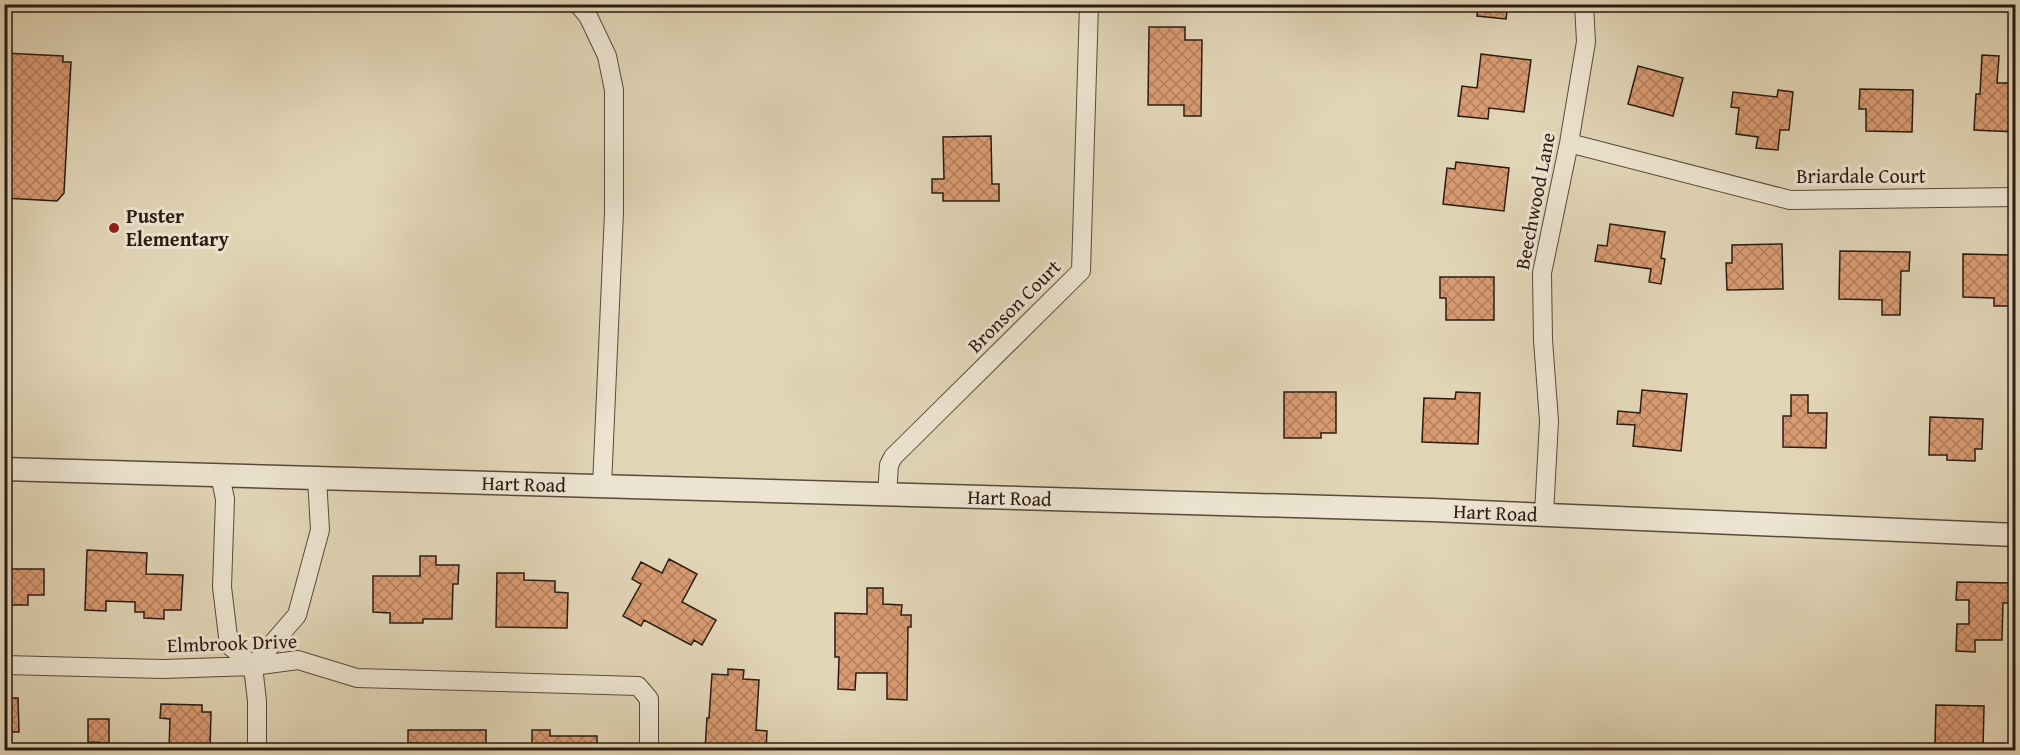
<svg xmlns="http://www.w3.org/2000/svg" width="2020" height="755" viewBox="0 0 2020 755" font-family="'Gentium Book Plus',serif">
	<style>
		.building { fill: url(#building-cross-hatch); stroke: #2b1b14; stroke-width: 1.5 }
		.lines { fill: none; stroke-linecap: round; stroke-linejoin: round }
		.minor-casing { stroke: #584a3c; stroke-width: 20 }
		.tertiary-casing { stroke: #584a3c; stroke-width: 25 }
		.minor { stroke: #ece4d0; stroke-width: 18 }
		.tertiary { stroke: #ece4d0; stroke-width: 22 }
		.poi-dot { fill: #8f2418; stroke: #ece4d0; stroke-width: 2 }
		.labels { text-anchor: middle; stroke-width: 6; stroke-linejoin: round; paint-order: stroke }
		.street-label { font-size: 20px; fill: #2b1b14; stroke: #ece4d0 }
		.poi-label { font-size: 20px; font-weight: bold; fill: #2b1b14; stroke: #ece4d0; text-anchor: start }
	</style>
	<defs>
		<pattern id="building-cross-hatch" width="8" height="8" patternUnits="userSpaceOnUse" patternTransform="scale(1.5)"><rect width="8" height="8" fill="#d99b72"/><path d="M0 0l8 8M0 8l8-8" fill="none" stroke="#b07e5c"/></pattern>
	</defs>
	<rect width="100%" height="100%" fill="#e1d5b6"/>
	<filter id="stains"><feTurbulence type="fractalNoise" baseFrequency=".00333" numOctaves="4"/><feColorMatrix values="0 0 0 0 .2 0 0 0 0 .09 0 0 0 0 .02 0 0 0 .5 -.17"/></filter>
	<radialGradient id="worn" r=".72"><stop offset=".6" stop-color="#630" stop-opacity="0"/><stop offset="1" stop-color="#630" stop-opacity=".3"/></radialGradient>
	<path class="building" d="M 1478,4 L 1508,4 L 1506,19 L 1477,16 Z
		M 1149,27 L 1185,27 L 1185,40 L 1202,40 L 1201,116 L 1184,116 L 1184,105 L 1148,105 Z
		M 4,53 L 63,56 L 63,62 L 71,62 L 64,193 L 57,201 L 4,198 Z
		M 1481,54 L 1531,60 L 1524,112 L 1489,108 L 1488,119 L 1458,116 L 1462,86 L 1477,88 Z
		M 1982,55 L 1999,56 L 1997,83 L 2011,83 L 2010,94 L 2016,95 L 2016,132 L 1974,130 L 1976,94 L 1980,94 Z
		M 1638,66 L 1683,78 L 1673,116 L 1628,104 Z
		M 1860,89 L 1913,90 L 1912,132 L 1866,131 L 1866,109 L 1859,109 Z
		M 1778,90 L 1793,92 L 1789,130 L 1780,130 L 1778,150 L 1756,148 L 1758,137 L 1736,134 L 1739,108 L 1731,107 L 1733,92 L 1777,97 Z
		M 991,136 L 992,184 L 999,184 L 999,201 L 943,201 L 943,193 L 932,193 L 932,179 L 944,179 L 943,137 Z
		M 1456,162 L 1509,168 L 1504,211 L 1443,204 L 1447,168 L 1455,169 Z
		M 1610,224 L 1665,232 L 1661,258 L 1665,259 L 1661,284 L 1649,282 L 1651,269 L 1595,261 L 1598,245 L 1607,246 Z
		M 1782,244 L 1783,289 L 1727,290 L 1726,263 L 1732,263 L 1732,245 Z
		M 1840,251 L 1910,252 L 1909,271 L 1901,271 L 1900,315 L 1882,315 L 1882,300 L 1839,299 Z
		M 1963,254 L 2010,255 L 2010,278 L 2016,278 L 2016,306 L 1994,306 L 1994,298 L 1963,297 Z
		M 1440,277 L 1494,277 L 1494,320 L 1446,320 L 1446,298 L 1440,298 Z
		M 1642,390 L 1687,394 L 1681,451 L 1633,446 L 1635,425 L 1617,424 L 1618,411 L 1640,413 Z
		M 1284,392 L 1336,392 L 1336,433 L 1321,433 L 1321,438 L 1284,438 Z
		M 1456,392 L 1480,393 L 1478,444 L 1422,442 L 1424,398 L 1455,399 Z
		M 1791,395 L 1808,395 L 1808,413 L 1827,413 L 1826,448 L 1783,447 L 1783,416 L 1791,416 Z
		M 1930,417 L 1983,419 L 1982,449 L 1975,449 L 1975,461 L 1947,460 L 1947,455 L 1929,455 Z
		M 87,550 L 147,553 L 146,574 L 183,575 L 181,610 L 164,610 L 164,619 L 144,618 L 144,612 L 135,612 L 135,602 L 106,601 L 106,611 L 85,610 Z
		M 420,556 L 436,556 L 436,565 L 459,565 L 458,584 L 453,584 L 452,619 L 423,619 L 423,623 L 390,623 L 390,613 L 373,612 L 373,576 L 420,576 Z
		M 669,559 L 697,574 L 682,602 L 716,620 L 702,645 L 694,640 L 691,645 L 644,620 L 641,626 L 623,616 L 641,584 L 632,579 L 641,562 L 662,573 Z
		M 4,569 L 44,569 L 44,595 L 28,595 L 28,605 L 4,605 Z
		M 497,573 L 524,573 L 524,580 L 555,581 L 555,592 L 568,593 L 567,628 L 496,627 Z
		M 1957,582 L 2009,583 L 2009,603 L 2003,603 L 2002,640 L 1975,640 L 1975,652 L 1956,651 L 1957,624 L 1969,624 L 1969,600 L 1956,600 Z
		M 867,588 L 883,588 L 883,604 L 902,605 L 901,615 L 911,615 L 911,627 L 908,627 L 907,700 L 887,699 L 887,673 L 856,673 L 855,690 L 838,689 L 839,657 L 835,657 L 835,613 L 867,614 Z
		M 728,669 L 744,670 L 743,679 L 759,680 L 756,730 L 767,731 L 766,750 L 705,750 L 707,718 L 709,718 L 712,674 L 728,675 Z
		M 4,698 L 18,698 L 19,732 L 4,732 Z
		M 161,704 L 202,705 L 202,712 L 211,712 L 210,749 L 169,750 L 170,719 L 160,718 Z
		M 1936,705 L 1984,706 L 1983,750 L 1944,750 L 1944,744 L 1935,744 Z
		M 88,719 L 109,719 L 109,743 L 88,742 Z
		M 408,730 L 486,730 L 486,749 L 418,750 L 418,743 L 408,743 Z
		M 532,730 L 550,730 L 550,736 L 597,736 L 597,750 L 532,750 Z"/>
	<g class="lines">
		<defs>
			<path id="minor" d="M 578,4 L 588,16 L 607,56 L 614,90 L 614,212 L 602,486
				M 1569,143 L 1790,200 L 2016,197
				M 220,475 L 225,499 L 222,587 L 229,645 L 253,666 L 257,701 L 257,750
				M 887,494 L 889,465 L 893,457 L 1081,271 L 1089,4
				M 1544,514 L 1549,421 L 1543,340 L 1542,273 L 1569,143 L 1586,42 L 1584,4
				M 4,665 L 163,669 L 253,666 L 298,660 L 357,678 L 638,686 L 649,699 L 649,750
				M 253,666 L 297,615 L 320,530 L 317,478"/>
			<g id="tertiary">
				<path id="s1" d="M 4,469 L 1433,510 L 2016,535"/>
			</g>
		</defs>
		<use href="#minor" class="minor-casing"/>
		<use href="#tertiary" class="tertiary-casing"/>
		<use href="#minor" class="minor"/>
		<use href="#tertiary" class="tertiary"/>
	</g>
	<circle class="poi-dot" cx="114" cy="228" r="6"/>
	<g class="labels">
		<g class="street-label">
			<text x="1861" y="183">Briardale Court</text>
			<text transform="translate(1535 201) rotate(-79)" y="7">Beechwood Lane</text>
			<text transform="translate(1014 306) rotate(-45)" y="7">Bronson Court</text>
			<text dy="7" stroke="none"><textPath href="#s1" startOffset="520">Hart Road</textPath></text>
			<text dy="7" stroke="none"><textPath href="#s1" startOffset="1006">Hart Road</textPath></text>
			<text dy="7" stroke="none"><textPath href="#s1" startOffset="1492">Hart Road</textPath></text>
			<text transform="translate(232 643) rotate(-2)" y="7">Elmbrook Drive</text>
		</g>
		<g class="poi-label">
			<text x="126" y="223">Puster<tspan x="126" dy="23">Elementary</tspan></text>
		</g>
	</g>
	<rect width="2020" height="755" fill="none" stroke="#e1d5b6" stroke-width="24"/>
	<rect x="6" y="6" width="2008" height="743" fill="none" stroke="#2b1b14" stroke-width="3"/>
	<rect x="12" y="12" width="1996" height="731" fill="none" stroke="#2b1b14" stroke-width="1.5"/>
	<rect width="100%" height="100%" filter="url(#stains)"/>
	<rect width="100%" height="100%" fill="url(#worn)"/>
</svg>
